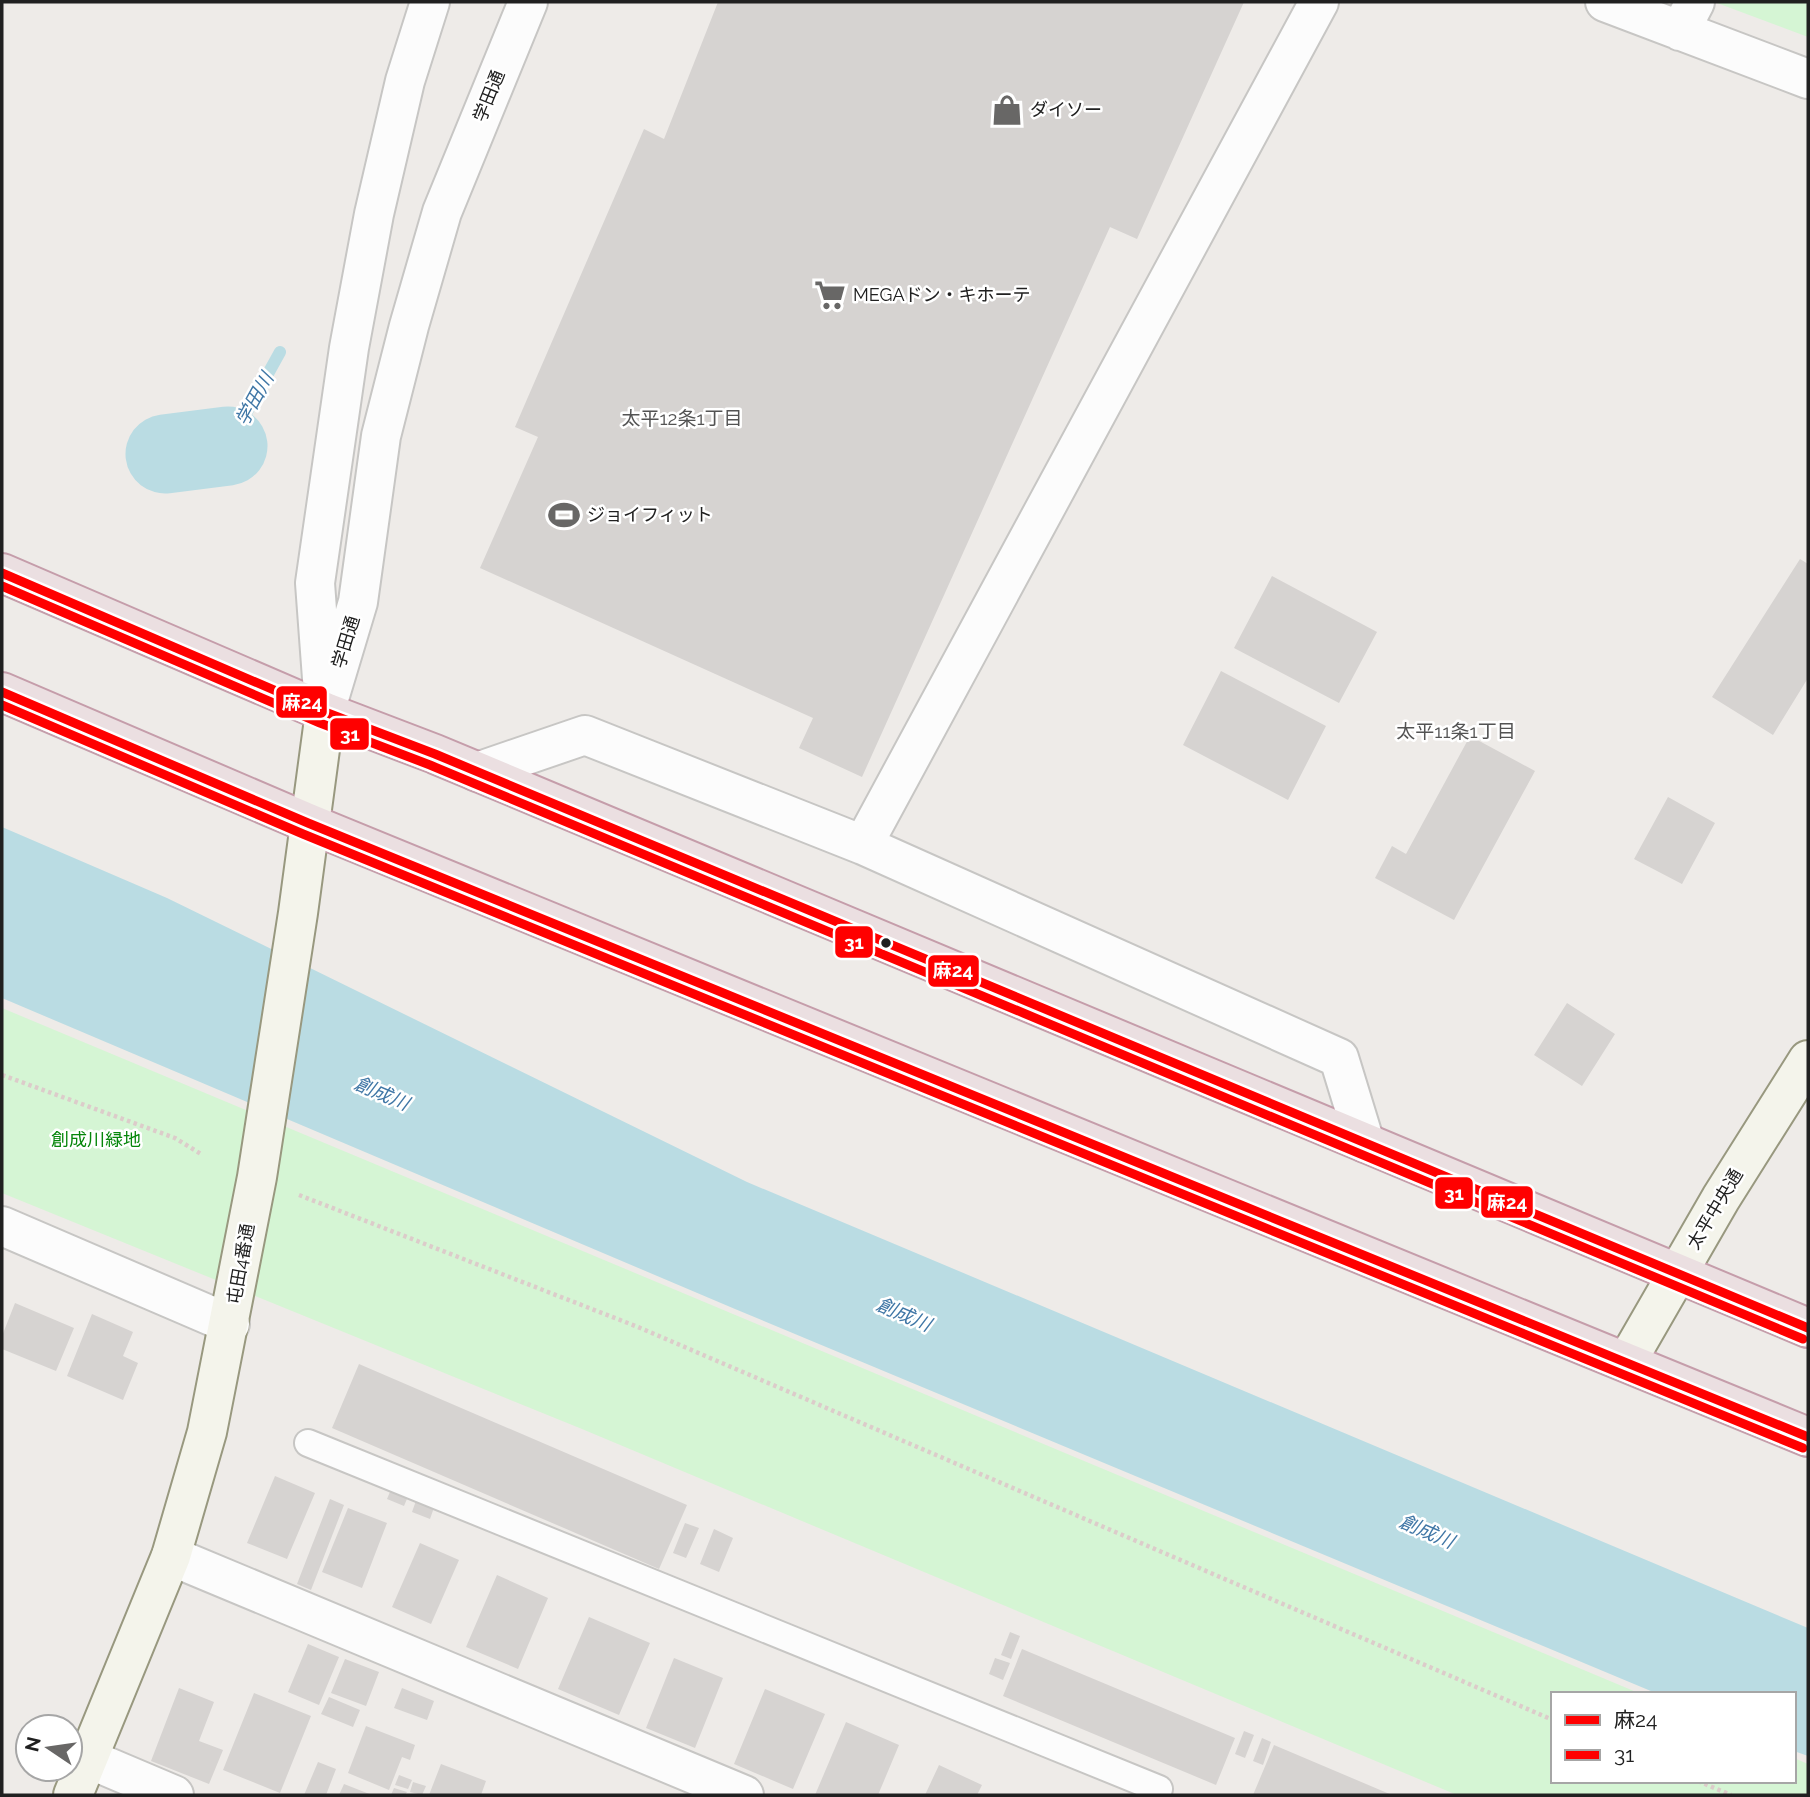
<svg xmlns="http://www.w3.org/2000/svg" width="1810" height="1797" viewBox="0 0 1810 1797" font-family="Raleway,'Noto Sans JP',sans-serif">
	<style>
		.park { fill: #d5f5d4 }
		.water { fill: #badce3 }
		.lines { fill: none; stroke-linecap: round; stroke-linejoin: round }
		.stream { stroke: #badce3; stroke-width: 12 }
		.river { stroke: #badce3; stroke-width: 79 }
		.building { fill: #d6d3d1 }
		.lane-casing { stroke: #c7c6c4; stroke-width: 30 }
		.street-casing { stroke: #c7c6c4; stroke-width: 42 }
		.secondary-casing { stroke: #98987f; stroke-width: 42 }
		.highway-casing { stroke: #c59daa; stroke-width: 42 }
		.path { stroke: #dcccca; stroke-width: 4.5; stroke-dasharray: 3.5 3.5; stroke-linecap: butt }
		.lane { stroke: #fcfcfc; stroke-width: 26 }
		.street { stroke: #fcfcfc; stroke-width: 38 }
		.secondary { stroke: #f4f4eb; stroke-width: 38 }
		.highway { stroke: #ebdfe1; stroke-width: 38 }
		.bus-1-casing { stroke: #fff; stroke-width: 14 }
		.bus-2-casing { stroke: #fff; stroke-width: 14 }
		.bus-1 { stroke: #f00; stroke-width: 9 }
		.bus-2 { stroke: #f00; stroke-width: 9 }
		.bus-dot { fill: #202020; stroke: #fff; stroke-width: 2.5 }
		.labels { text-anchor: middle; stroke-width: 5; stroke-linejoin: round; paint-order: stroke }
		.street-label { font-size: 18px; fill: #202020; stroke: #fff }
		.poi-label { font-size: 18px; fill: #202020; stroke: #fff; text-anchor: start }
		.park-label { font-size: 18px; fill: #05860a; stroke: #fff }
		.water-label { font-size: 19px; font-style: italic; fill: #4077a6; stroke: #fff }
		.neighbourhood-label { font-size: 19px; fill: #535353; stroke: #fff }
		.line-badge { stroke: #fff; stroke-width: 2.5 }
		.badge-label { font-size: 19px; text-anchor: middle; font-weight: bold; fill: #fff }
	</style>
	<rect width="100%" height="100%" fill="#eeebe8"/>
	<path class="park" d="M 1808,2 L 1808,37 L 1717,3 L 1717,2 Z
		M 2,1008 L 1641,1694 L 1553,1694 L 1553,1781 L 1794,1781 L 1794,1758 L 1808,1764 L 1808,1795 L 1457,1795 L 582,1429 L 2,1193 Z"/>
	<path class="water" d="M 2,827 L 167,898 L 747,1182 L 1808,1628 L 1808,1756 L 1794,1751 L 1794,1694 L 1658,1694 L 735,1309 L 2,998 Z"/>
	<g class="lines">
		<path class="stream" d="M 228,446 L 280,352"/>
		<path class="river" d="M 165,454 L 228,446"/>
	</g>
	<path class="building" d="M 718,2 L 1244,2 L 1137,239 L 1110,227 L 862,777 L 799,748 L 813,718 L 480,568 L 538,437 L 515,427 L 644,129 L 664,139 Z
		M 1800,559 L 1808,564 L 1808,678 L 1773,735 L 1712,697 Z
		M 1272,576 L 1377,632 L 1339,703 L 1234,648 Z
		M 1221,671 L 1326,726 L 1288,800 L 1183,745 Z
		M 1470,736 L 1535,771 L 1454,920 L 1375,878 L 1392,846 L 1406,854 Z
		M 1668,797 L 1715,823 L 1682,884 L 1634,859 Z
		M 1567,1003 L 1615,1034 L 1582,1086 L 1534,1055 Z
		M 15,1303 L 74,1328 L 56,1371 L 2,1349 L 2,1336 Z
		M 92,1314 L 133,1332 L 123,1356 L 138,1363 L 123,1400 L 67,1376 Z
		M 359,1364 L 687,1505 L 659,1569 L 332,1428 Z
		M 275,1476 L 315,1493 L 287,1559 L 247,1543 Z
		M 392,1487 L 409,1494 L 404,1506 L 387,1499 Z
		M 418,1495 L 436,1502 L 430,1519 L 412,1512 Z
		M 330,1499 L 344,1505 L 311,1590 L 297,1584 Z
		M 348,1508 L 387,1523 L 362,1588 L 322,1572 Z
		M 685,1523 L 699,1528 L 686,1558 L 673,1553 Z
		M 714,1529 L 733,1538 L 719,1572 L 700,1564 Z
		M 420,1543 L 459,1560 L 431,1624 L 392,1607 Z
		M 497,1575 L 548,1598 L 518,1669 L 466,1647 Z
		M 589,1617 L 650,1643 L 619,1715 L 558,1689 Z
		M 1010,1632 L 1020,1636 L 1011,1659 L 1001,1655 Z
		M 308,1644 L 339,1657 L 319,1705 L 288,1692 Z
		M 1022,1649 L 1235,1738 L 1216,1785 L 1003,1696 Z
		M 674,1658 L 723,1678 L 695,1748 L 646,1728 Z
		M 995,1658 L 1010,1663 L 1003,1680 L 989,1674 Z
		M 345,1659 L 379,1672 L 366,1706 L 331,1693 Z
		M 179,1688 L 214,1702 L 199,1741 L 223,1750 L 209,1784 L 151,1761 Z
		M 402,1688 L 434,1701 L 427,1720 L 394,1708 Z
		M 765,1689 L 825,1714 L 793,1789 L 734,1764 Z
		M 254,1693 L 311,1716 L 280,1793 L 223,1770 Z
		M 329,1697 L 360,1710 L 353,1727 L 321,1714 Z
		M 846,1722 L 899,1745 L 878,1795 L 815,1795 Z
		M 366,1726 L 415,1745 L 410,1760 L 402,1757 L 389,1790 L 348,1773 Z
		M 1244,1731 L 1254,1735 L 1245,1758 L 1235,1754 Z
		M 1262,1738 L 1271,1742 L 1263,1765 L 1253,1761 Z
		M 1274,1745 L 1392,1795 L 1253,1795 Z
		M 318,1762 L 336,1769 L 326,1795 L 304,1795 Z
		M 441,1764 L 486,1781 L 481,1795 L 429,1795 Z
		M 939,1765 L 982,1785 L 977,1795 L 925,1795 Z
		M 399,1775 L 412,1780 L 408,1789 L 395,1785 Z
		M 413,1782 L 426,1786 L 422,1795 L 410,1792 Z
		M 344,1784 L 372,1795 L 339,1795 Z
		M 394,1788 L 407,1792 L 405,1795 L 391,1795 Z"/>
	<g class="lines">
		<defs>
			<path id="lane" d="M 308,1443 L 1159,1789"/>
			<path id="street" d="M 1605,2 L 1808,79
				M 1680,31 L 1695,2
				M 323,692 L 315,583 L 349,348 L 374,214 L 405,81 L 430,2
				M 325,712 L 358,602 L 381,436 L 409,326 L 442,212 L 528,2
				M 477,772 L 585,735 L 863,845 L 1339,1058 L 1365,1143
				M 863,845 L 1319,2
				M 2,1226 L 230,1324
				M 171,1556 L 744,1795
				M 89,1759 L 174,1795"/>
			<path id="secondary" d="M 1627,1361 L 1721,1198 L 1808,1060
				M 73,1795 L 171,1556 L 207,1432 L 257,1177 L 298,913 L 325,712"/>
			<path id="highway" d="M 2,573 L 325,712 L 435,754 L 1808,1328
				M 2,692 L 308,823 L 1808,1437"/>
		</defs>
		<use href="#lane" class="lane-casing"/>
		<use href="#street" class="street-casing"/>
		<use href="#secondary" class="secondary-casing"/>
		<use href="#highway" class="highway-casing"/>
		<path class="path" d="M 2,1075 L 175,1138 L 201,1154
			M 299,1195 L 638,1327 L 1553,1720
			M 1698,1781 L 1731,1795"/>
		<use href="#lane" class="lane"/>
		<use href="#street" class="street"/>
		<use href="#secondary" class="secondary"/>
		<use href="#highway" class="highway"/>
		<defs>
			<path id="bus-1" d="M 2,573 L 325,712 L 435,754 L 1808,1328
				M 2,692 L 308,823 L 1808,1437"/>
			<path id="bus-2" d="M 2,586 L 320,723 L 430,765 L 1803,1339
				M 2,705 L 303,834 L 1803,1448"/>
		</defs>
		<use href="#bus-1" class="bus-1-casing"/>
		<use href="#bus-2" class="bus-2-casing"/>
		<use href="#bus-1" class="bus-1"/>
		<use href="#bus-2" class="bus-2"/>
	</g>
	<defs>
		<symbol id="shop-bare" viewBox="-9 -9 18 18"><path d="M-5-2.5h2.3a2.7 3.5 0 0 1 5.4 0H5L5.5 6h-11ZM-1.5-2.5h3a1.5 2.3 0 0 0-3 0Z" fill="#686766" stroke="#fff" stroke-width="2.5" paint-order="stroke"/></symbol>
		<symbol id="supermarket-bare" viewBox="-9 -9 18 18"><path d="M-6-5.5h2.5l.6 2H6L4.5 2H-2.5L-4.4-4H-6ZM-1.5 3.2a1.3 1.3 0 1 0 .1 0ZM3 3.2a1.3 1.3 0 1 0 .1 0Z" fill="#686766" stroke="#fff" stroke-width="2.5" paint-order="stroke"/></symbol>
		<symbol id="stadium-bare" viewBox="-9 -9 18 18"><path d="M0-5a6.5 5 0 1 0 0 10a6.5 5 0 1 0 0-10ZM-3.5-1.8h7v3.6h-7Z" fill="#686766" stroke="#fff" stroke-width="2.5" paint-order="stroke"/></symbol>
	</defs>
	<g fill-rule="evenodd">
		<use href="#shop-bare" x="985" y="88" width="44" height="44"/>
		<use href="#supermarket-bare" x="808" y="273" width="44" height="44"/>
		<use href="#stadium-bare" x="542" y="493" width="44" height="44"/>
	</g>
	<circle class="bus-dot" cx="886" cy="943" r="6"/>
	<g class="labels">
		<g class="street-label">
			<text transform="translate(489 96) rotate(-68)" y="6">学田通</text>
			<text transform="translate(346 642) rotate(-73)" y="6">学田通</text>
			<text transform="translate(1715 1209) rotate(-59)" y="6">太平中央通</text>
			<text transform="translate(241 1264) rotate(-80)" y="6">屯田4番通</text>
		</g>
		<g class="poi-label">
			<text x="1030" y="116">ダイソー</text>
			<text x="853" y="301">MEGAドン・キホーテ</text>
			<text x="587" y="521">ジョイフィット</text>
		</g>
		<g class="park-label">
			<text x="96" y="1146">創成川緑地</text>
		</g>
		<g class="water-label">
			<text transform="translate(254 399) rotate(-61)" y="7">学田川</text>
			<text transform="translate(382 1093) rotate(23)" y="7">創成川</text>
			<text transform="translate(904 1314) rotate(23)" y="7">創成川</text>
			<text transform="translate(1427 1531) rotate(23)" y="7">創成川</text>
		</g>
		<g class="neighbourhood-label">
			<text x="682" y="425">太平12条1丁目</text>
			<text x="1456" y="738">太平11条1丁目</text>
		</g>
	</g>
	<g class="line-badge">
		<rect x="275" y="685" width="53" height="34" rx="7" fill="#f00"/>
		<rect x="329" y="717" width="41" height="34" rx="7" fill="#f00"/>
		<rect x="834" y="925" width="40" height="34" rx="7" fill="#f00"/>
		<rect x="927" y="954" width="53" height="34" rx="7" fill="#f00"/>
		<rect x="1434" y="1176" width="40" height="34" rx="7" fill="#f00"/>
		<rect x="1480" y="1185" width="54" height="34" rx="7" fill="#f00"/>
	</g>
	<g class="badge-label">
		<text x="302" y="709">麻24</text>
		<text x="350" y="741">31</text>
		<text x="854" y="949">31</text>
		<text x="953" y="977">麻24</text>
		<text x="1454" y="1200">31</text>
		<text x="1507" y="1209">麻24</text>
	</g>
	<rect width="1810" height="1797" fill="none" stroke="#202020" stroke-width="7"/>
	<rect x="1551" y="1692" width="245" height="91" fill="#ffffff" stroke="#a6a6a6" stroke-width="2"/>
	<rect x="1565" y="1715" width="35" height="10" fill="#ff0000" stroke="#a6a6a6" stroke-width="2"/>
	<text x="1614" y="1727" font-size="21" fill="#202020">麻24</text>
	<rect x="1565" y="1750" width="35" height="10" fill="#ff0000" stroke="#a6a6a6" stroke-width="2"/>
	<text x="1614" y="1762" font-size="21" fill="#202020">31</text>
	<g transform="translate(49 1748) rotate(283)"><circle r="33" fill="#ffffff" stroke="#a6a6a6" stroke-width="2"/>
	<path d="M0-5L12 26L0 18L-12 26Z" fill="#686766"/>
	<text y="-10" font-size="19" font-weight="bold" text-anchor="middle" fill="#202020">N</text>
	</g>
</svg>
